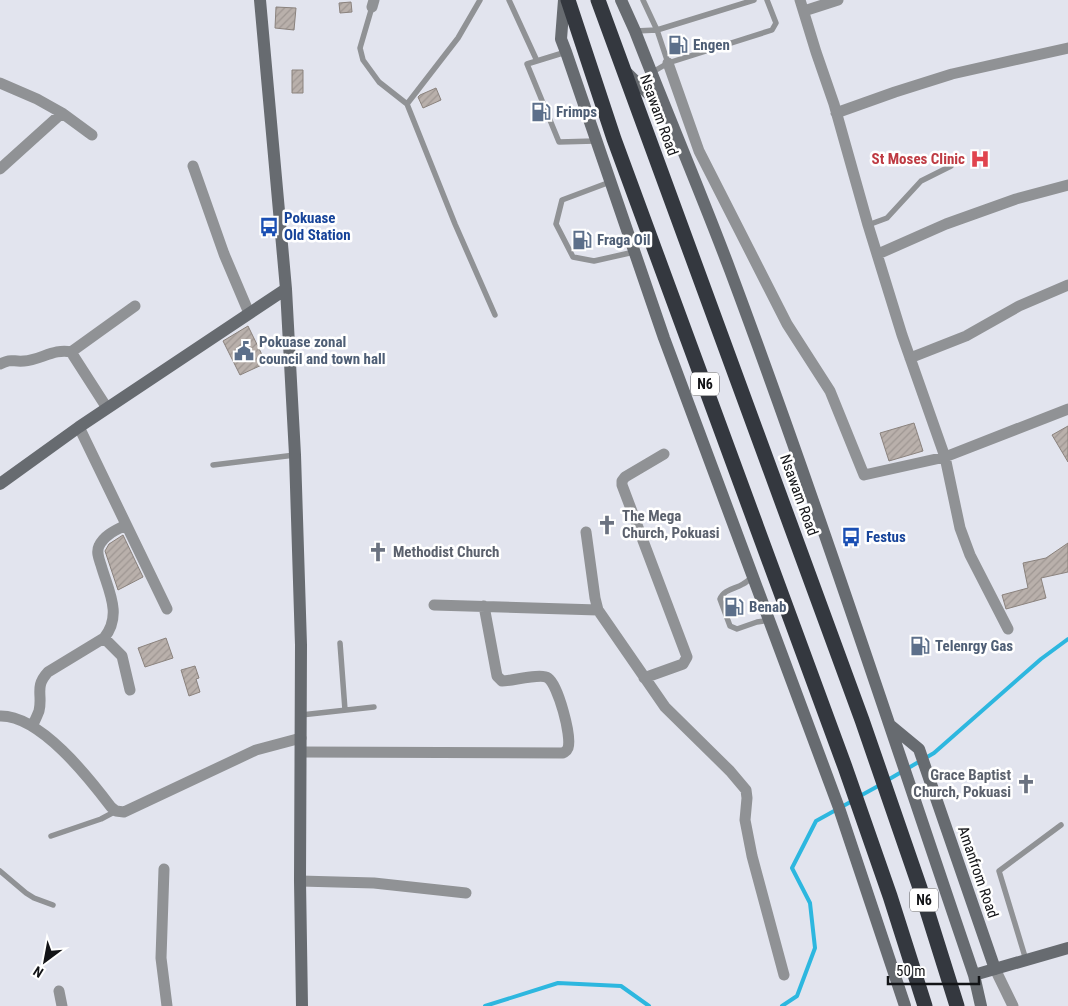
<svg xmlns="http://www.w3.org/2000/svg" width="1068" height="1006" viewBox="0 0 1068 1006" font-family="'Roboto Condensed',sans-serif">
	<style>
		.lines { fill: none; stroke-linecap: round; stroke-linejoin: round }
		.stream { stroke: #2db7df; stroke-width: 4 }
		.building { fill: url(#building-hatch); stroke: #8a827d }
		.lane { stroke: #909295; stroke-width: 5.5 }
		.street { stroke: #909295; stroke-width: 11 }
		.secondary { stroke: #676b70; stroke-width: 12 }
		.highway { stroke: #34383f; stroke-width: 15 }
		.labels { text-anchor: middle; stroke-width: 5; stroke-linejoin: round; paint-order: stroke }
		.shield { fill: #fff; stroke: #5a5a5d; stroke-width: 1 }
		.shield-label { font-size: 14px; font-weight: bold; fill: #131417 }
		.service-label { font-size: 15px; font-weight: bold; fill: #4e5e75; stroke: #fff; text-anchor: start }
		.street-label { font-size: 15px; fill: #131417; stroke: #fff }
		.health-label { font-size: 15px; font-weight: bold; fill: #be3a42; stroke: #fff; text-anchor: end }
		.transit-label { font-size: 15px; font-weight: bold; fill: #164399; stroke: #fff; text-anchor: start }
		.worship-label { font-size: 15px; font-weight: bold; fill: #5b616d; stroke: #fff; text-anchor: start }
	</style>
	<defs>
		<pattern id="building-hatch" width="6" height="6" patternUnits="userSpaceOnUse" patternTransform="scale(1.25)"><rect width="6" height="6" fill="#b9b0ab"/><path d="M-1 1l2-2M0 6l6-6M5 7l2-2" fill="none" stroke="#9e9692"/></pattern>
	</defs>
	<rect width="100%" height="100%" fill="#e2e4ee"/>
	<g class="lines">
		<path class="stream" d="M 886,781 L 934,753 L 1041,659 L 1068,639
			M 860,796 L 880,785
			M 485,1006 L 558,983 L 621,986 L 649,1006
			M 782,1006 L 797,996 L 815,948 L 810,903 L 792,868 L 816,821 L 854,800"/>
	</g>
	<path class="building" d="M 351,2 L 352,12 L 340,13 L 339,3 Z
		M 276,7 L 296,8 L 294,30 L 275,28 Z
		M 292,70 L 303,70 L 303,93 L 292,93 Z
		M 436,88 L 441,100 L 423,108 L 418,97 L 420,95 Z
		M 248,326 L 266,363 L 240,375 L 223,341 Z
		M 914,423 L 923,451 L 889,461 L 880,433 Z
		M 1068,426 L 1068,462 L 1052,435 Z
		M 123,535 L 143,577 L 118,590 L 105,551 L 109,544 Z
		M 1068,543 L 1068,572 L 1041,578 L 1046,598 L 1006,609 L 1002,595 L 1028,588 L 1023,563 L 1046,558 Z
		M 166,638 L 173,658 L 145,667 L 138,648 Z
		M 195,666 L 199,678 L 196,679 L 200,692 L 189,696 L 181,670 Z"/>
	<g class="lines">
		<path class="lane" d="M 509,0 L 537,61
			M 643,0 L 657,30 L 668,63
			M 372,7 L 360,48 L 363,60 L 379,82 L 407,104 L 455,224 L 495,315
			M 635,31 L 657,30 L 754,0
			M 566,52 L 527,64 L 559,142 L 595,141
			M 651,73 L 668,63 L 772,30 L 776,23 L 767,0
			M 407,104 L 458,38 L 480,0
			M 610,182 L 562,200 L 556,224 L 573,257 L 594,261 L 634,252
			M 868,225 L 887,218 L 921,181 L 951,166
			M 213,465 L 295,455
			M 753,576 C 750,579 747,582 743,584 C 735,589 724,589 720,599 L 730,626 L 737,629 L 757,622 L 770,620
			M 340,643 L 345,710
			M 301,715 L 374,707
			M 51,836 L 101,819 L 116,811
			M 0,871 L 26,893 L 34,898 L 53,905
			M 1026,960 L 999,871 L 1061,825"/>
		<path class="street" d="M 800,0 L 816,52 L 834,104 L 868,225 L 902,335 L 945,457 L 960,528 L 970,555 L 1008,629
			M 372,7 L 374,0
			M 804,11 L 838,0
			M 668,63 L 699,151 L 787,324 L 830,391 L 864,475 L 945,457 L 1068,409
			M 0,83 L 37,99 L 62,113 L 92,135
			M 836,113 L 895,92 L 952,74 L 1068,48
			M 193,166 L 224,254 L 249,313
			M 0,169 L 62,113
			M 878,254 L 946,224 L 1016,199 L 1068,185
			M 71,352 L 135,306
			M 910,358 L 966,336 L 1019,306 L 1068,285
			M 0,364 C 12,358 12,362 24,361 C 40,360 55,348 71,352 L 107,408
			M 79,427 L 167,609
			M 586,532 L 595,598 L 598,610 L 665,707 L 730,771 L 746,790 L 747,798 L 745,820 L 752,856 L 784,975
			M 434,605 L 598,610
			M 104,638 L 122,656 L 130,690
			M 644,678 L 683,664 L 687,657 L 622,485 L 622,481 L 625,477 L 664,454
			M 0,716 C 40,715 89,778 111,807 L 116,811 L 124,812 L 256,750 L 301,738
			M 32,726 C 35,721 37,716 39,711 C 43,695 34,687 48,672 L 104,638 C 123,615 108,590 101,565 C 99,559 96,552 99,546 C 104,535 116,530 126,525
			M 301,752 L 563,753 C 566,751 567,751 568,748 C 572,736 558,685 548,678 C 541,673 512,681 502,681 L 497,676 L 484,606
			M 164,869 L 161,958 L 167,1006
			M 300,881 L 374,883 L 466,893
			M 995,969 L 1013,1006
			M 59,991 L 62,1006"/>
		<path class="secondary" d="M 260,0 L 286,289 L 295,455 L 301,645 L 300,881 L 302,1006
			M 564,0 L 561,39 L 566,52 L 664,338 L 839,808 L 905,1006
			M 621,0 L 635,31 C 666,111 700,190 730,270 C 817,503 894,740 974,975 L 981,1006
			M 625,71 L 663,108
			M 0,484 L 79,427 L 286,289
			M 890,725 L 919,749 L 995,969
			M 974,975 L 1068,948"/>
		<path class="highway" d="M 568,0 L 614,139 L 845,767 L 890,896 L 925,1006
			M 598,0 L 862,720 L 920,888 L 957,1006"/>
	</g>
	<defs>
		<symbol id="fuel-bare" viewBox="-9 -9 18 18"><path d="M-5.5-6h7V0h2V4h1.3V-2.5L3-4.5l.8-.8L6-3V5H2.5V1h-1V6h-7ZM-4.2-4.7v3.2H.2V-4.7Z" fill="#5c6f8a" stroke="#fff" stroke-width="2.5" paint-order="stroke"/></symbol>
		<symbol id="hospital-bare" viewBox="-9 -9 18 18"><path d="M-5-5h3v3.5h4V-5h3V5h-3V1.5h-4V5h-3Z" fill="#e0444e" stroke="#fff" stroke-width="2.5" paint-order="stroke"/></symbol>
		<symbol id="bus-bare" viewBox="-9 -9 18 18"><path d="M-5-6H5V4H4V6H2V4H-2V6H-4V4H-5ZM-3.5-4V0h7V-4ZM-3.5 1.2v1.5H-2V1.2ZM2 1.2v1.5H3.5V1.2Z" fill="#1a4fb4" stroke="#fff" stroke-width="2.5" paint-order="stroke"/></symbol>
		<symbol id="civic-bare" viewBox="-9 -9 18 18"><path d="M-.6-6.5H3V-4.5H.6V-3L4-1V1h2V6H-6V1h2V-1L-.6-3ZM-1.2 2.5V6h2.4V2.5Z" fill="#5c6f8a" stroke="#fff" stroke-width="2.5" paint-order="stroke"/></symbol>
		<symbol id="church-bare" viewBox="-9 -9 18 18"><path d="M-1.2-6h2.4v3.5h3.3v2.4h-3.3V6h-2.4V-.1h-3.3v-2.4h3.3Z" fill="#6b7280" stroke="#fff" stroke-width="2.5" paint-order="stroke"/></symbol>
	</defs>
	<g fill-rule="evenodd">
		<use href="#fuel-bare" x="664" y="31" width="28" height="28"/>
		<use href="#fuel-bare" x="527" y="98" width="28" height="28"/>
		<use href="#hospital-bare" x="966" y="145" width="28" height="28"/>
		<use href="#bus-bare" x="255" y="213" width="28" height="28"/>
		<use href="#fuel-bare" x="568" y="226" width="28" height="28"/>
		<use href="#civic-bare" x="230" y="337" width="28" height="28"/>
		<use href="#church-bare" x="593" y="511" width="28" height="28"/>
		<use href="#bus-bare" x="837" y="523" width="28" height="28"/>
		<use href="#church-bare" x="364" y="538" width="28" height="28"/>
		<use href="#fuel-bare" x="720" y="593" width="28" height="28"/>
		<use href="#fuel-bare" x="906" y="632" width="28" height="28"/>
		<use href="#church-bare" x="1012" y="770" width="28" height="28"/>
	</g>
	<g class="labels">
		<g class="shield">
			<rect x="691" y="372.5" width="28" height="23" rx="4"/>
			<rect x="910" y="888.5" width="28" height="23" rx="4"/>
		</g>
		<g class="shield-label">
			<text x="705" y="389">N6</text>
			<text x="924" y="905">N6</text>
		</g>
		<g class="service-label">
			<text x="693" y="50">Engen</text>
			<text x="556" y="117">Frimps</text>
			<text x="597" y="245">Fraga Oil</text>
			<text x="259" y="347">Pokuase zonal<tspan x="259" dy="17">council and town hall</tspan></text>
			<text x="749" y="612">Benab</text>
			<text x="935" y="651">Telenrgy Gas</text>
		</g>
		<g class="street-label">
			<text transform="translate(659 115) rotate(70)" y="5">Nsawam Road</text>
			<text transform="translate(799 495) rotate(70)" y="5">Nsawam Road</text>
			<text transform="translate(978 872) rotate(71)" y="5">Amanfrom Road</text>
		</g>
		<g class="health-label">
			<text x="965" y="164">St Moses Clinic</text>
		</g>
		<g class="transit-label">
			<text x="284" y="223">Pokuase<tspan x="284" dy="17">Old Station</tspan></text>
			<text x="866" y="542">Festus</text>
		</g>
		<g class="worship-label">
			<text x="622" y="521">The Mega<tspan x="622" dy="17">Church, Pokuasi</tspan></text>
			<text x="393" y="557">Methodist Church</text>
			<text x="1011" y="780" text-anchor="end">Grace Baptist<tspan x="1011" dy="17">Church, Pokuasi</tspan></text>
		</g>
	</g>
	<g transform="translate(45 961) rotate(212)" stroke="#ffffff" stroke-width="4" paint-order="stroke">
	<path d="M0-4L9 19L0 12L-9 19Z" fill="#131417"/>
	<text y="-8" font-size="14" font-weight="bold" text-anchor="middle" fill="#131417">N</text>
	</g>
	<path d="M888 976v8h91v-8" fill="none" stroke="#131417" stroke-width="2.5"/>
	<text x="896" y="976" font-size="15" fill="#131417" stroke="#ffffff" stroke-width="4" paint-order="stroke">50 m</text>
</svg>
